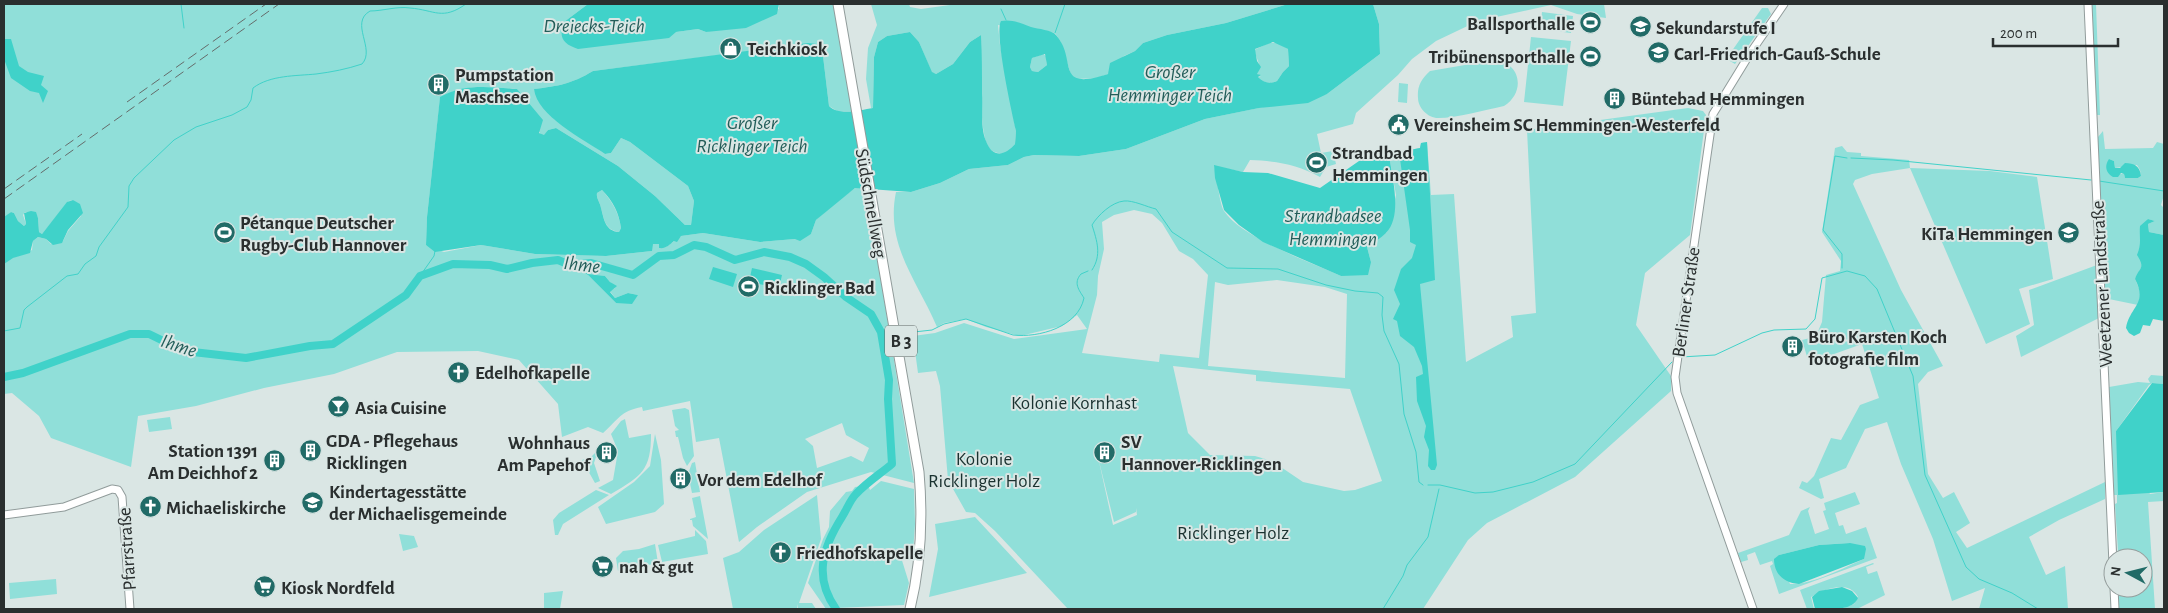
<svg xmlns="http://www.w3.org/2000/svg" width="2168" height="613" viewBox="0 0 2168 613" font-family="'Alegreya Sans',sans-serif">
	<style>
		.green { fill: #90dfd9; fill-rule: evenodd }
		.water { fill: #40d2c9; fill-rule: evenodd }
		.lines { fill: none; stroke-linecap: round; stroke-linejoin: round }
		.stream { stroke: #40d2c9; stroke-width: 1 }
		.river { stroke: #40d2c9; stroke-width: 8 }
		.secondary-casing { stroke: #919c9b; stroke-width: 9 }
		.highway-casing { stroke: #919c9b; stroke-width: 11 }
		.secondary { stroke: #fff; stroke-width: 7 }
		.highway { stroke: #fff; stroke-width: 9 }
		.rail { stroke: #656c6b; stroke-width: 1; stroke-dasharray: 10 5; stroke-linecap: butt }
		.labels { text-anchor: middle; stroke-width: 4; stroke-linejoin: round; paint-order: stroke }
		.shield { fill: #dae6e4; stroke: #5f6665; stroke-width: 1 }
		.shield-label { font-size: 18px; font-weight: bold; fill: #2a2f2f }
		.poi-label { font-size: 19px; font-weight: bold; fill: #2a2f2f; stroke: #dae6e4; text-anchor: start }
		.street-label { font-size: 19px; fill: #2a2f2f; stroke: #dae6e4 }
		.park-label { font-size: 19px; fill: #1a3230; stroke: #dae6e4 }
		.water-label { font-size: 20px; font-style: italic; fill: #225d59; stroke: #dae6e4 }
	</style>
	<rect width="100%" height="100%" fill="#dae6e4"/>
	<path class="green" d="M 4,4 L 588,4 L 564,22 L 676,32 L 698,29 L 706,32 L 779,9 L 779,4 L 834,4 L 853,111 L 837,111 L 829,106 L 823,56 L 817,44 L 808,44 L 593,71 C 571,84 559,86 534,89 L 554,119 L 605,154 L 611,153 L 621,138 L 630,142 L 688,186 L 694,201 L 691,225 L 685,225 L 655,196 L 618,166 L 556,128 L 548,130 L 544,136 L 541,135 L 517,89 C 491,87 463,83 440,98 L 427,217 L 426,245 L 444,252 L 481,245 L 535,254 L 606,256 L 652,251 L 652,244 L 659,244 L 659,248 L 666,247 L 681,236 L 703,233 L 760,242 L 795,239 L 811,234 L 816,220 L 835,203 L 855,188 L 866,188 L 914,483 L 871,472 L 807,492 L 757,527 L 739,542 L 719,438 L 696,442 L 690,401 L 643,411 L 642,407 C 620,411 619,419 603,433 L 588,427 L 562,437 L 558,404 L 519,360 L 478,351 L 397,352 L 334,374 L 264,388 L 196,406 L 138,416 L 131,467 L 51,438 L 39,416 L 12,393 L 4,394 L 4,264 C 11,256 22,256 32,250 L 33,241 L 38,237 L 46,239 L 51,244 L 63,241 L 68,231 L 81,216 L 73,200 L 69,201 L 42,234 L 39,232 L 38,218 L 35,212 L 25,212 L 23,215 L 26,224 L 24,226 L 18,221 L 14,213 L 11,212 L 4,218 ZM 588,275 L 605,276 L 615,288 L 610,291 L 615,298 L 628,293 L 638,295 L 616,303 ZM 842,423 L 846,435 L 869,448 L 863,462 L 851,456 L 817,468 L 813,446 L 805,439 Z
		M 871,4 L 909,4 L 910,7 L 921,9 L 957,4 L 1288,4 L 1226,23 L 1167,35 L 1143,43 L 1135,51 L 1124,56 L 1108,74 L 1097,78 L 1077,79 L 1071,75 L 1061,42 L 1055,33 L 998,25 L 1000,45 L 1016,131 L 1015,144 L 1008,152 C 1002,154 995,154 990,149 C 977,136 982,57 981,35 L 970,42 L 953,64 L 936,74 L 932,73 L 919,42 L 910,32 L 887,36 L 878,42 L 874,57 L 873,108 L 871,108 L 866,79 L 868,48 L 877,25 Z
		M 1373,4 L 1604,4 L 1606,18 L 1577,14 L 1551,5 L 1478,21 L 1436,41 L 1412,59 L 1398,75 L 1356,113 L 1353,124 L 1317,134 L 1321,153 L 1333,151 L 1336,164 L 1326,167 L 1320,177 C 1297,164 1276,161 1250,160 L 1243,172 L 1214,166 C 1217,177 1219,202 1224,211 C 1242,238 1310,262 1341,276 L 1371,262 L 1367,247 L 1387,232 L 1396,195 L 1390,161 L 1397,160 L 1399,152 L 1420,148 L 1421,143 L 1427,142 L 1431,195 L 1454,194 L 1466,362 L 1513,337 L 1511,316 L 1536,313 L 1527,130 L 1688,108 L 1703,111 L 1706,115 L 1690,235 L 1645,273 L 1636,325 L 1671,376 L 1671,391 L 1575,477 L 1487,523 L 1468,540 L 1423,609 L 1068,609 L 995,531 L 975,513 L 966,512 L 948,480 L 940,386 L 936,371 L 918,373 L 913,336 L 935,333 L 964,323 L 1014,339 L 1087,329 L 1077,315 L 1062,326 L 1020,336 L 986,327 L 966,319 L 944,323 L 937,327 C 917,280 885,245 896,192 L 911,192 L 940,183 L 969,169 L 1008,165 L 1024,157 L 1034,155 L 1079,156 L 1126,149 L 1205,119 L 1327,94 L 1380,54 L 1379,24 ZM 1134,210 L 1152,214 L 1162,223 L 1179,251 L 1193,259 L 1208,275 L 1199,358 L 1160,354 L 1159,362 L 1082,353 L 1097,295 L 1098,276 L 1104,249 L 1102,222 L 1114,215 ZM 1277,280 L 1325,287 L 1347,294 L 1345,378 L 1208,366 L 1215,282 L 1228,285 ZM 1173,366 L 1256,375 L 1256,381 L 1350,389 L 1382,481 L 1355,490 L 1344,491 L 1303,482 L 1272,461 L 1255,456 L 1210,455 L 1188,433 ZM 1098,457 L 1114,522 L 1136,512 L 1136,508 L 1137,515 L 1113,525 Z
		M 2091,4 L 2096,4 L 2100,115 L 2097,115 Z
		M 1762,8 L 1768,8 L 1771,14 L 1735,64 L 1723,57 L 1729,55 Z
		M 1542,12 L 1573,16 L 1571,33 L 1540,29 Z
		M 1531,37 L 1571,41 L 1563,106 L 1524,102 Z
		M 1269,43 L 1277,43 L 1288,49 L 1289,66 L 1283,72 L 1277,81 C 1269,84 1264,83 1258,77 L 1261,76 L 1257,74 L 1259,64 L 1254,50 Z
		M 1043,54 L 1046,56 L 1047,65 L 1038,72 L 1032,71 L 1030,67 L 1032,58 Z
		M 1494,60 C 1521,62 1526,92 1504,106 C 1485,110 1457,118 1438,118 C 1428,118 1418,108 1418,98 C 1417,87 1421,79 1430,71 Z
		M 1399,83 L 1408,84 L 1407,103 L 1398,102 Z
		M 2103,131 L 2105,149 L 2153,148 L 2157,142 L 2164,144 L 2164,195 L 2161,205 L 2164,208 L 2164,235 L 2149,232 L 2148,224 L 2155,221 L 2148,219 L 2140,234 L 2142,266 L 2135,279 L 2141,293 L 2138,305 L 2104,298 L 2098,152 L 2098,137 ZM 2109,159 L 2114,161 L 2115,168 L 2137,165 L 2140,170 L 2141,176 L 2138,178 L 2125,178 L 2124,174 L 2119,174 Z
		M 1842,146 L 1847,152 L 1861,153 L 1861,156 L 1909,160 L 1910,168 L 1990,171 L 2037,177 L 2053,279 L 2019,289 L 2030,324 L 1986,344 L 1910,168 L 1872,174 L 1855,180 L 1853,184 L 1901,290 L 1943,366 L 1928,372 L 1918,384 L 1928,474 L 1943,498 L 1954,492 L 1970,523 L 1956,532 L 1967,548 L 2105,482 L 2105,499 L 2059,520 L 2029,537 L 2046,575 L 2065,566 L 2068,609 L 1979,609 L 1985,588 L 1952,601 L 1933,539 L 1901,464 L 1887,422 L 1865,429 L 1846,468 L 1819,479 L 1824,498 L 1821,499 L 1799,488 L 1802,481 L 1807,483 L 1814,476 L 1831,438 L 1841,440 L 1860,405 L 1879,398 L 1862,344 L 1809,363 L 1802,340 L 1810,338 L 1862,343 L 1861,341 L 1816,336 L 1822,322 L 1826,275 L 1840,271 L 1841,261 L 1822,232 L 1835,148 Z
		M 602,190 C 612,201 619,213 621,228 L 619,232 C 605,230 604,219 601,208 C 600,202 596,199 597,193 Z
		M 2097,265 L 2099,318 L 2021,357 L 2016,336 L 2034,325 L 2029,290 Z
		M 2151,375 L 2164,376 L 2164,384 L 2152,383 L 2149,385 L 2116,431 L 2150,494 L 2164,492 L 2164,501 L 2148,502 L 2155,609 L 2117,609 L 2116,588 L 2143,588 L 2143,558 L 2115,558 L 2114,552 L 2118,551 L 2115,504 L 2117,503 L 2117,495 L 2114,495 L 2109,387 L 2138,382 L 2150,383 L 2148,379 Z
		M 685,408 L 689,410 L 694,456 L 687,466 L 683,458 L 678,437 L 676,437 L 675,431 L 679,430 L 675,426 L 672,410 Z
		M 170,417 L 172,429 L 149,432 L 147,420 Z
		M 625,419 L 629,438 L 651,434 C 651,470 642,476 611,494 L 598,488 L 613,480 L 618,451 L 611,434 L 621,421 Z
		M 655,434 L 661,460 L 664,504 L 655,512 L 606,524 L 598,507 L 634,482 L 650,466 Z
		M 595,453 L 596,457 L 594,463 L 600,481 L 595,483 L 582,460 L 591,457 Z
		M 695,462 L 700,492 L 692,493 L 688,474 L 692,463 Z
		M 881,481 L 914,489 L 915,524 L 913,552 L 900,554 L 909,583 L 904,605 L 835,608 C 817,575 822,548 842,518 C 851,505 855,495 868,485 L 870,490 Z
		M 863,486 L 849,501 L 832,530 L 821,561 L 823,586 L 834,609 L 826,609 L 808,583 L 823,539 L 829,527 L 830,511 L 846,492 L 852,491 L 855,487 Z
		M 596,490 L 609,495 L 563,524 L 558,535 L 555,535 L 553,520 L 559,513 Z
		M 1855,492 L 1860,504 L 1835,513 L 1839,526 L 1843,525 L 1846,534 L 1866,527 L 1877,558 L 1779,594 L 1770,566 L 1773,564 L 1772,561 L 1760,565 L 1755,552 L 1747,555 L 1748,560 L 1741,562 L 1738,553 L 1789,535 L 1801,511 L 1810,507 L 1808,511 L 1815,534 L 1829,529 L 1823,511 L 1826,510 L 1824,503 ZM 1849,543 L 1864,559 C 1843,568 1812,585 1790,584 L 1779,555 L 1819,545 Z
		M 817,495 L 821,539 L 799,603 L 812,603 L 816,609 L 798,609 L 798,604 L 797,609 L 733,609 L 723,558 L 739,552 L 764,530 Z
		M 700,496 L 708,539 L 693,526 L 692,520 L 690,520 L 690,519 L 696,517 L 692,498 Z
		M 975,517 L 1027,573 L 929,597 L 938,549 L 935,524 Z
		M 695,530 L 706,541 L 708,554 L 662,562 L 658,545 L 695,536 Z
		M 399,534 L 414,536 L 418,547 L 403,551 Z
		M 655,544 L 658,563 L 618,571 L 616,558 L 623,551 L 639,549 Z
		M 1873,563 L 1874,564 L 1866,567 L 1868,574 L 1877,571 L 1885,595 L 1857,609 L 1840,609 L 1854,604 L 1858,597 C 1849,579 1824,589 1811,597 L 1814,609 L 1807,609 L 1800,590 Z
		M 56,579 L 57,594 L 10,599 L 9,583 Z
		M 563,591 L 560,609 L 544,609 L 544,593 Z"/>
	<path class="water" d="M 588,4 L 779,4 L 777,14 L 746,28 L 706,32 L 698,29 L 676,32 L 669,38 L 578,49 C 563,44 558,37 564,22 Z
		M 1288,4 L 1373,4 L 1379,24 L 1380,54 L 1327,94 L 1308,103 L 1259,108 L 1205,119 L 1126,149 L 1079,156 L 1034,155 L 1024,157 L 1008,165 L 969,169 L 940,183 L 911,192 L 855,188 L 816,220 L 811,234 L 800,241 L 795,239 L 760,242 L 703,233 L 681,236 L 677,242 L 674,241 C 669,245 666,249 659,248 L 659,244 L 653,244 L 652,251 L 606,256 L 535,254 L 481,245 L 435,252 L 426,245 L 427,217 L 440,97 C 463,83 491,87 517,89 L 543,120 L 539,133 L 544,135 L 548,130 L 556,128 L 618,166 L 655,196 L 685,225 L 691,225 L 694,201 L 688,186 L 630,142 L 621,138 L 611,153 L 605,154 C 583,139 537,116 534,89 C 559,86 571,84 593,71 L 808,43 L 817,44 L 823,56 L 829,106 C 839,116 860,110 873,108 L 874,57 L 878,42 L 887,36 L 910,32 L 919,42 L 932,72 L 936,74 L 953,64 L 970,42 L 981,35 C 982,54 982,74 982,94 C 983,109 980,126 986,141 C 992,158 1005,156 1015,144 L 1016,131 C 1012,113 994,33 1001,21 C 1012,19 1020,23 1031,27 C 1038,29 1052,30 1056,35 C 1078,59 1053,92 1108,74 L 1110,63 L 1135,51 L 1143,43 L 1167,35 L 1226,23 ZM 1273,42 L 1288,49 L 1289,66 L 1283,72 L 1277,81 C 1270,84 1264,83 1258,77 L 1261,75 L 1257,74 L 1261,67 L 1257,61 L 1255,49 ZM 1045,54 L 1047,65 L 1038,72 L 1032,71 L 1030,67 L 1032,58 ZM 602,190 C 613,201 619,213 621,228 L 619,232 C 605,231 604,219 601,208 C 600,202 596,199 597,193 Z
		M 4,39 L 11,39 L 19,66 L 28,72 L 44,76 L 41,85 L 48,91 L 43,103 L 39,93 L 30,91 L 11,78 L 4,59 Z
		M 1427,142 L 1435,280 L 1420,284 L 1437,465 L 1435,470 L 1431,470 L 1428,466 L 1429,450 L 1424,437 L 1426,426 L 1417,401 L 1416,377 L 1423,374 L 1422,366 L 1414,347 L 1400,336 L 1397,321 L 1393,319 L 1400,304 L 1394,290 L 1401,269 L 1412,258 L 1416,245 L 1410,242 L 1410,230 L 1399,152 L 1420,148 L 1421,143 Z
		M 1376,156 L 1390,161 C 1393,181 1402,217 1386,233 C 1381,238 1373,243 1367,247 L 1371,262 L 1368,275 L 1341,276 L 1263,242 L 1239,225 L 1224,210 L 1215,178 L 1214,165 L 1243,172 L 1268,173 L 1320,188 L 1359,161 Z
		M 2109,159 L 2114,161 L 2115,168 L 2120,168 L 2125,163 C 2134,163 2140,166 2141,176 L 2138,178 L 2125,178 L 2124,174 L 2121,173 L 2118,177 L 2113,177 C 2106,173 2104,166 2109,159 Z
		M 73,200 L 80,204 L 83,213 L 68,230 L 62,243 L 53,245 L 46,239 L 38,237 L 33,241 L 30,253 L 13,258 L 4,264 L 4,217 L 11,212 L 14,213 L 18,221 L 24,226 L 26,224 L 24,213 L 31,211 L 36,212 L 38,218 L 39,232 L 42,234 L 67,202 Z
		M 2148,219 L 2155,221 L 2148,224 L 2149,232 L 2164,235 L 2164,321 L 2153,319 L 2150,326 L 2143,325 L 2140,333 L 2134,336 L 2129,333 L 2126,328 C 2130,306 2148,304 2135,279 C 2139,267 2146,269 2137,255 C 2142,243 2139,238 2140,226 Z
		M 713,267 L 737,274 L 733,287 L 709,279 Z
		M 752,268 L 782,275 L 779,288 L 749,282 Z
		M 587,274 L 605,276 L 610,282 L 617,286 L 610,292 L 615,298 L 628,293 L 638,295 L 632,304 L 616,303 Z
		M 2152,383 L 2164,384 L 2164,492 L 2118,495 L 2116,431 Z
		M 1850,543 L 1865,546 L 1866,549 L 1864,559 L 1799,584 C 1784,583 1774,574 1774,559 L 1779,555 L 1819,545 Z
		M 1842,587 L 1852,591 L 1858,598 C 1852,612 1827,609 1815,609 L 1812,597 L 1819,591 Z"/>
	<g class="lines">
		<path class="stream" d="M 181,4 L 184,28
			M 1001,9 L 1006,20
			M 1055,33 L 1065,4
			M 1851,158 L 1893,160 L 2091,180
			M 2099,181 L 2164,191
			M 577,265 L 587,274
			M 1842,268 L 1842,254 L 1823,230 L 1835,156 L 1847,158
			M 1092,270 C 1102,255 1097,241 1092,225 C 1098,215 1112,202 1124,201 C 1133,200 1147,207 1156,209 L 1172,232 L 1227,268 L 1278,269 L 1326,285 L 1355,291 L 1378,293 L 1383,297 L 1382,315 L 1384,331 L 1399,364 L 1404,414 L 1416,452 L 1419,482 L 1423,485
			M 420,276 L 434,256 L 435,251
			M 4,331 L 20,328 L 24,310 L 27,307 L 67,276 L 78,274 L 85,264 L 96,256 L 99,247 L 128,207 L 129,186 L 134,178 L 174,140 L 196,127 L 232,115 L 247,107 L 251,100 L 253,88 C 270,75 296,76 316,74 C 332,72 347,69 362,64 C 376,49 349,23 370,11 C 383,11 397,6 410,8 C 435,10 442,21 466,4
			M 881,332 L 891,333
			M 905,333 L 932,330 L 944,324 L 966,319 L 1013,335 C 1039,338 1078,327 1084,298 C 1079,290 1073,283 1081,274 L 1088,271
			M 1681,357 L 1715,355 L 1762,333 L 1774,330 L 1806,329 L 1815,319 L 1822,278 L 1847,271 L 1865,276 L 1877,289 L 1913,376 L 1925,475 L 1966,567 L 1979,579 L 2012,593 L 2038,609
			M 1428,485 L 1440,485 L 1475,493 L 1493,492 L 1533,482 L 1575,464 L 1672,362
			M 1383,609 L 1403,576 L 1407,565 L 1428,537 L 1439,489"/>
		<path class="river" d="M 4,377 L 23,373 L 130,334 L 149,334 L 184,351 L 246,358 L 310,346 L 333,344 L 406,295 L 420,276 L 453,264 L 490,265 L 507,269 L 532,263 L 558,260 L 570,265 L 591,263 L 633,275 L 659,256 L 674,255 L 694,245 L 706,247 L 735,260 L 764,252 L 790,257 L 806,264 L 824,277 L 846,297 L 871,314 L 881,332 L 889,380 L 888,399 L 892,464 C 880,474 866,483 856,494 C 850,500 847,509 842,517 C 823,547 813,577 836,609"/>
		<defs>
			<path id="secondary" d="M 2088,4 L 2113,564
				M 4,515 L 64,507 L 112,489 L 118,490 L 122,497 L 130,609
				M 2114,588 L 2115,609
				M 1753,609 L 1677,393 L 1675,377 L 1713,114 L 1751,52 L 1784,4"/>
			<path id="highway" d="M 838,4 L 919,472 C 923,518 921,564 910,609"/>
		</defs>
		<use href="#secondary" class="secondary-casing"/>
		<use href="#highway" class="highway-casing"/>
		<use href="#secondary" class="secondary"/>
		<use href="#highway" class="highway"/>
		<path class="rail" d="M 127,102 L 266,4
			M 4,189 L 82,134
			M 4,199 L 279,4"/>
	</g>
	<defs>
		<symbol id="stadium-disc" viewBox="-11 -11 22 22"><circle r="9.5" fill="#216b67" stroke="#dae6e4"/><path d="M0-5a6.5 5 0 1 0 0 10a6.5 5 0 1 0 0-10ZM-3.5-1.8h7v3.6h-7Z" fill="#fff"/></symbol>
		<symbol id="school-disc" viewBox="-11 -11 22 22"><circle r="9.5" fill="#216b67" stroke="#dae6e4"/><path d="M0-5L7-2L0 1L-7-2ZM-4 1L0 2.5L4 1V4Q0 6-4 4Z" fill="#fff"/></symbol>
		<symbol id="shop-disc" viewBox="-11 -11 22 22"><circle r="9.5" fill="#216b67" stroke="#dae6e4"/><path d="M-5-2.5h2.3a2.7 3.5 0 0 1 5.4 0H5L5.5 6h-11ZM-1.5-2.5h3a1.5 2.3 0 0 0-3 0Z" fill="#fff"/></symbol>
		<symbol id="building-disc" viewBox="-11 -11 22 22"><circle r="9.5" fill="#216b67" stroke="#dae6e4"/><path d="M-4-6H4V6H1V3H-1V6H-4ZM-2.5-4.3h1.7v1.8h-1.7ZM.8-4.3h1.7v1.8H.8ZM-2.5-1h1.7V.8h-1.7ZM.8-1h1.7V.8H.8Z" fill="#fff"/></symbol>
		<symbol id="civic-disc" viewBox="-11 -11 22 22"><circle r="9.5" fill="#216b67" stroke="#dae6e4"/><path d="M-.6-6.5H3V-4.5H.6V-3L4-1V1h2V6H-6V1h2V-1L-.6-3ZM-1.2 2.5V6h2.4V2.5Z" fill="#fff"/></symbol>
		<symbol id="church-disc" viewBox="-11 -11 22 22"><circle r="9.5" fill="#216b67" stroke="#dae6e4"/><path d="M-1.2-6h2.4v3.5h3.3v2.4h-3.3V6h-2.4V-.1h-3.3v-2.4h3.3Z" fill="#fff"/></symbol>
		<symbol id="bar-disc" viewBox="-11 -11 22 22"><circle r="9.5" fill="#216b67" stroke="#dae6e4"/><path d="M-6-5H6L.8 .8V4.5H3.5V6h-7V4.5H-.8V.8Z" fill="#fff"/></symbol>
		<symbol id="supermarket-disc" viewBox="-11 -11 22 22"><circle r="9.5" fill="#216b67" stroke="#dae6e4"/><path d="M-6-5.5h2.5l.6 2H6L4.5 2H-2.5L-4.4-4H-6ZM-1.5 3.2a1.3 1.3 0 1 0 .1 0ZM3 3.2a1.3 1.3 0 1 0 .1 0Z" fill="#fff"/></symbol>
	</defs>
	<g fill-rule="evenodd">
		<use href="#stadium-disc" x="1578" y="10" width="25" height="25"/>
		<use href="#school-disc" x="1628" y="14" width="25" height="25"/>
		<use href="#shop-disc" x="718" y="36" width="25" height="25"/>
		<use href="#school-disc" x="1646" y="40" width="25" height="25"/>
		<use href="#stadium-disc" x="1578" y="44" width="25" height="25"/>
		<use href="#building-disc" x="426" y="72" width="25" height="25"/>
		<use href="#building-disc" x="1602" y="86" width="25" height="25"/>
		<use href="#civic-disc" x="1386" y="112" width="25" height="25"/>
		<use href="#stadium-disc" x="1304" y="150" width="25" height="25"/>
		<use href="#stadium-disc" x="212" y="220" width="25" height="25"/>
		<use href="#school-disc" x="2056" y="220" width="25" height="25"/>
		<use href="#stadium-disc" x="736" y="274" width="25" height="25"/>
		<use href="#building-disc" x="1780" y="334" width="25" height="25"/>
		<use href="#church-disc" x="446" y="360" width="25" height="25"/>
		<use href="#bar-disc" x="326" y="394" width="25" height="25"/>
		<use href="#building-disc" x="298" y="438" width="25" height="25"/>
		<use href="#building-disc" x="1092" y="440" width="25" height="25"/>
		<use href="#building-disc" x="594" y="440" width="25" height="25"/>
		<use href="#building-disc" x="262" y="448" width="25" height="25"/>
		<use href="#building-disc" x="668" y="466" width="25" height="25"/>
		<use href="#school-disc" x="300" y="490" width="25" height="25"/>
		<use href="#church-disc" x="138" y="494" width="25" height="25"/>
		<use href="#church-disc" x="768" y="540" width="25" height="25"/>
		<use href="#supermarket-disc" x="590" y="554" width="25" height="25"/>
		<use href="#supermarket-disc" x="252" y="574" width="25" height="25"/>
	</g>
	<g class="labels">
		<rect class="shield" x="885" y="325.5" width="32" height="31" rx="4"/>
		<g class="shield-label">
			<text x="901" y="347">B 3</text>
		</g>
		<g class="poi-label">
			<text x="1575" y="30" text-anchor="end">Ballsporthalle</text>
			<text x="1656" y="34">Sekundarstufe I</text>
			<text x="747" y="55">Teichkiosk</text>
			<text x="1674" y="60">Carl-Friedrich-Gauß-Schule</text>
			<text x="1575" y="63" text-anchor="end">Tribünensporthalle</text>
			<text x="455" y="81">Pumpstation<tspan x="455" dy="22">Maschsee</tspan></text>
			<text x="1631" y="105">Büntebad Hemmingen</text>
			<text x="1414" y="131">Vereinsheim SC Hemmingen-Westerfeld</text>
			<text x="1332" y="159">Strandbad<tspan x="1332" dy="22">Hemmingen</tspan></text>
			<text x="240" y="229">Pétanque Deutscher<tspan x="240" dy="22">Rugby-Club Hannover</tspan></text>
			<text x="2053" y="240" text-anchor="end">KiTa Hemmingen</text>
			<text x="764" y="294">Ricklinger Bad</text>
			<text x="1808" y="343">Büro Karsten Koch<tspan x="1808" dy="22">fotografie film</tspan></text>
			<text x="475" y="379">Edelhofkapelle</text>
			<text x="355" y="414">Asia Cuisine</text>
			<text x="326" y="447">GDA - Pflegehaus<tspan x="326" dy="22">Ricklingen</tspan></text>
			<text x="1121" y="448">SV<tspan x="1121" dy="22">Hannover-Ricklingen</tspan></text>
			<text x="590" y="449" text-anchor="end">Wohnhaus<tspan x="590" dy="22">Am Papehof</tspan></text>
			<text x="258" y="457" text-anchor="end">Station 1391<tspan x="258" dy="22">Am Deichhof 2</tspan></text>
			<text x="697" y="486">Vor dem Edelhof</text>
			<text x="329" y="498">Kindertagesstätte<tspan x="329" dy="22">der Michaelisgemeinde</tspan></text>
			<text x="166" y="514">Michaeliskirche</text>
			<text x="796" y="559">Friedhofskapelle</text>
			<text x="619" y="573">nah &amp; gut</text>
			<text x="281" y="594">Kiosk Nordfeld</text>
		</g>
		<g class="street-label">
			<text transform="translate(872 203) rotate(80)" y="7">Südschnellweg</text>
			<text transform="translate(2101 284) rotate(-93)" y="7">Weetzener Landstraße</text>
			<text transform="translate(1685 302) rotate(-82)" y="7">Berliner Straße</text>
			<text transform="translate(126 549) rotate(-94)" y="7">Pfarrstraße</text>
		</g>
		<g class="park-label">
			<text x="1074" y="409">Kolonie Kornhast</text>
			<text x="984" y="465">Kolonie<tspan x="984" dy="22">Ricklinger Holz</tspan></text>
			<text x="1233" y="539">Ricklinger Holz</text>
		</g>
		<g class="water-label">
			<text x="594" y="32">Dreiecks-Teich</text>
			<text x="1170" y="78">Großer<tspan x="1170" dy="23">Hemminger Teich</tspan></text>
			<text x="752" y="129">Großer<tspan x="752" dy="23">Ricklinger Teich</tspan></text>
			<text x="1333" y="222">Strandbadsee<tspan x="1333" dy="23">Hemmingen</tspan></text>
			<text transform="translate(582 264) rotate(7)" y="7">Ihme</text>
			<text transform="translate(179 345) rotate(18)" y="7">Ihme</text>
		</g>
	</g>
	<rect width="2168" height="613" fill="none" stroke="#2a2f2f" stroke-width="10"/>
	<g transform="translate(2128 573) rotate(277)"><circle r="24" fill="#dae6e4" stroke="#949d9c"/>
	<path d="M0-4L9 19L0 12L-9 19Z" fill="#216b67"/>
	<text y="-8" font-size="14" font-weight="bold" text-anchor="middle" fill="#2a2f2f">N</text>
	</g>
	<path d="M1993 38v8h125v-8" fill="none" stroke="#2a2f2f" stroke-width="2.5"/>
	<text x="2000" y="38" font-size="15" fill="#2a2f2f" stroke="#dae6e4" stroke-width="4" paint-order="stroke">200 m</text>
</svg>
